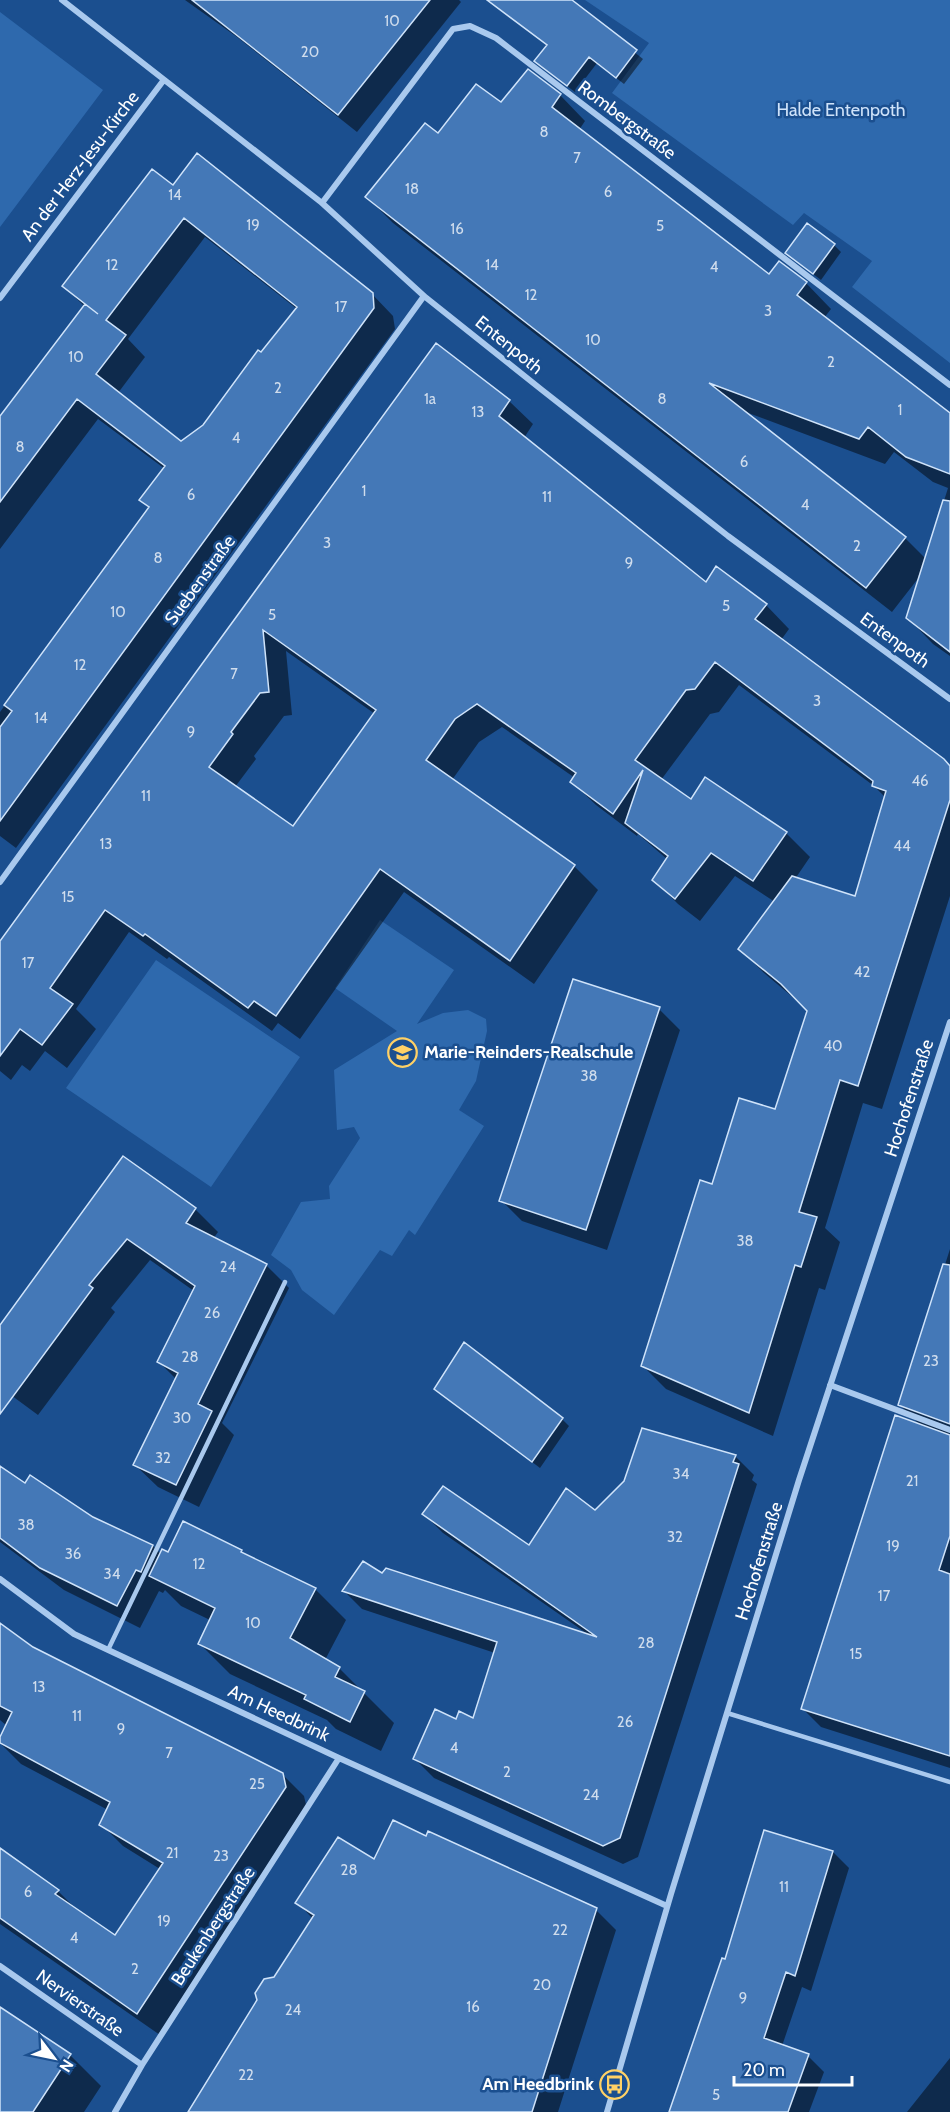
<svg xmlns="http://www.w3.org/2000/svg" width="950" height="2112" viewBox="0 0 950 2112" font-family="Cabin,sans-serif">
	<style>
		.green { fill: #2e69ad }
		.shadow { fill: #0007; fill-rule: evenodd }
		.building { fill: #4478b7; stroke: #cfe3fa; stroke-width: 1.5; fill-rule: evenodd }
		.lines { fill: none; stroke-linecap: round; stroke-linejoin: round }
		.lane { stroke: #a9c9ee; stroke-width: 4.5 }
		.street { stroke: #a9c9ee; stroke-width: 6 }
		.labels { text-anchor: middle; stroke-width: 5; stroke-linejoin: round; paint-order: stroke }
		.number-label { font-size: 15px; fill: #d0dded }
		.park-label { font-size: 18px; fill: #cfe3fa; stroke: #1b4f8f }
		.street-label { font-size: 18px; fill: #fff; stroke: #1b4f8f }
		.poi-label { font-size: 18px; font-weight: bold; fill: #fff; stroke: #1b4f8f; text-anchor: start }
	</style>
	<rect width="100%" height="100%" fill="#1b4f8f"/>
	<path class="green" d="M 585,0 L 950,0 L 950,363 L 852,287 L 872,261 L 804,213 L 793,225 L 612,93 L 649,43 Z
		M 0,12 L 103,90 L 0,227 Z
		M 380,920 L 454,970 L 417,1024 L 443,1013 L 468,1010 L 486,1019 L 487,1031 L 476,1081 L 459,1110 L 484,1126 L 415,1235 L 409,1230 L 392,1256 L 380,1250 L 334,1315 L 302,1290 L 291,1270 L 271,1255 L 301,1202 L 330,1199 L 329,1186 L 360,1138 L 354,1127 L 337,1130 L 334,1070 L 397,1031 L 335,988 Z
		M 156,960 L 300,1057 L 211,1187 L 66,1088 Z"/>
	<path class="shadow" d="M 185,0 L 459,0 L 461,2 L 357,132 L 237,37 Z
		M 499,0 L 569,0 L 643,59 L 624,84 L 597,63 L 575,92 L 543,68 L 548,46 L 503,12 Z
		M 560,95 L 585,121 L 579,130 L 770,276 L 806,283 L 831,309 L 824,318 L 950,415 L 950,656 L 933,644 L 908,618 L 920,576 L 892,612 L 393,223 L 367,197 L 439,135 L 501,104 ZM 743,411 L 885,464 L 894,452 L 933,482 L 948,488 L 926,559 L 905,538 Z
		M 173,187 L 372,294 L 393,316 L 395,329 L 16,848 L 0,836 L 0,712 L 150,509 L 141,500 L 165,469 L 98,419 L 0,549 L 0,418 L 85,307 L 64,286 ZM 205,237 L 297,309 L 188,448 L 118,393 L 145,357 L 128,339 Z
		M 834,245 L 841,252 L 821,280 L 795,260 Z
		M 437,345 L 509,401 L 533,424 L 524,438 L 706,584 L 766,605 L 789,629 L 781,640 L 950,767 L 950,896 L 882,1109 L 863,1103 L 825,1228 L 840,1242 L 825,1290 L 819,1288 L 773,1436 L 666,1389 L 642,1365 L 713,1186 L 776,1111 L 808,1010 L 764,973 L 740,949 L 775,902 L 735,876 L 700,921 L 678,904 L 654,880 L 668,860 L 638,834 L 637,836 L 596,805 L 572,782 L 575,778 L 502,727 L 479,742 L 452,780 L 574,866 L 598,890 L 534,984 L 404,892 L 300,1039 L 278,1023 L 272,1031 L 169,957 L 167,959 L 129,932 L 76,1009 L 96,1029 L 67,1068 L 45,1051 L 30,1071 L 22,1065 L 11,1080 L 0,1071 L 0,944 ZM 286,651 L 375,714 L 294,828 L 235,787 L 256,759 L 254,756 L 284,716 L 292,715 ZM 739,685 L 874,786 L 886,798 L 856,898 L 795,879 L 810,857 L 786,833 L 706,779 L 691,801 L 661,780 L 710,714 L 719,712 Z
		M 659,1009 L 680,1030 L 607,1250 L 522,1221 L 501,1200 Z
		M 123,1158 L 195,1209 L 218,1232 L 213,1239 L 266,1265 L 289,1288 L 222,1423 L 234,1435 L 199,1507 L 158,1487 L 135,1465 L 177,1380 L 159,1362 L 194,1291 L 150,1260 L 111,1308 L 115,1312 L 38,1415 L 0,1387 L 0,1324 L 2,1325 Z
		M 950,1249 L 950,1768 L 821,1727 L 802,1708 L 922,1427 L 900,1405 Z
		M 436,1389 L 562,1419 L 569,1426 L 540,1468 Z
		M 735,1456 L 754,1475 L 752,1480 L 757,1484 L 638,1857 L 623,1864 L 434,1778 L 415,1759 L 456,1721 L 474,1720 L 495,1653 L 362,1609 L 344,1591 L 382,1575 L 589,1635 L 443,1533 L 424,1514 L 529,1547 L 595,1512 Z
		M 0,1471 L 153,1546 L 161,1554 L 241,1551 L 246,1556 L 315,1589 L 346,1620 L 325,1660 L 339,1668 L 394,1723 L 381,1751 L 336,1729 L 327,1720 L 230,1674 L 200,1644 L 210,1620 L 181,1606 L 165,1590 L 163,1593 L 159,1591 L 140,1628 L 64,1590 L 0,1542 Z
		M 0,1625 L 32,1649 L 282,1774 L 304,1796 L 307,1809 L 160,2035 L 0,1924 L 0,1850 L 58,1891 L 79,1912 L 115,1937 L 160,1869 L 123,1846 L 101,1824 L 108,1810 L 21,1764 L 0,1743 L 7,1726 L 0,1720 Z
		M 427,1838 L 596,1910 L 616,1930 L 558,2112 L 190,2112 L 313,1919 L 297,1902 L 375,1861 Z
		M 833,1852 L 849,1868 L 811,1991 L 802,1987 L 782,2046 L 808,2056 L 824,2072 L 809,2112 L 670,2112 L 726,1961 Z
		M 0,2006 L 14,2018 L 70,2055 L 101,2086 L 84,2112 L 0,2112 Z
		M 950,2058 L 950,2112 L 907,2112 Z"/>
	<path class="building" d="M 192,0 L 430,0 L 338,115 Z
		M 487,0 L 572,0 L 637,50 L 616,78 L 589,57 L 567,86 L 534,61 L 547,45 Z
		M 528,69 L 561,94 L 552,107 L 769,274 L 779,261 L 807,282 L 797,295 L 950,413 L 950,474 L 906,457 L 868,427 L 859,439 L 709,383 L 906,537 L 866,588 L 365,197 L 425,123 L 438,133 L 476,84 L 501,102 Z
		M 197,153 L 373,293 L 374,308 L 0,821 L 0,727 L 12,711 L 4,705 L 149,507 L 139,500 L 165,466 L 77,399 L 0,502 L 0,416 L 85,304 L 98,314 L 62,286 L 152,169 L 173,185 ZM 184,218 L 297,307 L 261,352 L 258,350 L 203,425 L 181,441 L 96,374 L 126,335 L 106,320 Z
		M 807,223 L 835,244 L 813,274 L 785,253 Z
		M 436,343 L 510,400 L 499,416 L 706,582 L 716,566 L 767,604 L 755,619 L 944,759 L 950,766 L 950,800 L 858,1086 L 840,1080 L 799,1212 L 817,1217 L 801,1267 L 795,1265 L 749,1413 L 641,1366 L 700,1180 L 712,1184 L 739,1098 L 775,1109 L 807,1011 L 781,984 L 738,949 L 792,876 L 855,896 L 886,791 L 872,786 L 873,781 L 715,662 L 695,689 L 686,690 L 635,760 L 691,799 L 705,777 L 787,832 L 753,881 L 711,853 L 675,899 L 652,880 L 668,856 L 625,823 L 643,770 L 613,814 L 570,782 L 576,773 L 477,704 L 455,719 L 426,760 L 575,865 L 510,961 L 380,869 L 276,1016 L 254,1001 L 248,1008 L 145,934 L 143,936 L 105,910 L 50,988 L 73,1004 L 42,1045 L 20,1029 L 0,1056 L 0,941 ZM 263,630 L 376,710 L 293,826 L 209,767 L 233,734 L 231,732 L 260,693 L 269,692 Z
		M 943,500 L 950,501 L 950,652 L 906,618 Z
		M 573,979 L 660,1007 L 586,1230 L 499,1201 Z
		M 123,1156 L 196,1208 L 186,1223 L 267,1264 L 198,1404 L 212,1411 L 176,1485 L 133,1465 L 178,1373 L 157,1362 L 195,1286 L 127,1239 L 89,1285 L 93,1288 L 0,1414 L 0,1325 Z
		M 943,1264 L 950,1265 L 950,1424 L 898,1405 Z
		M 464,1342 L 563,1418 L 532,1462 L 434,1389 Z
		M 895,1415 L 950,1435 L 950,1536 L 939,1570 L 950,1574 L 950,1756 L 801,1709 Z
		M 642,1428 L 736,1455 L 733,1462 L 739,1464 L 620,1838 L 603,1846 L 413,1759 L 435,1709 L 456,1719 L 459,1711 L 473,1718 L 497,1642 L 342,1591 L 363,1561 L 382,1573 L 386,1568 L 597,1637 L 422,1514 L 443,1486 L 529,1545 L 566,1488 L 595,1510 L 624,1481 Z
		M 0,1466 L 25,1483 L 30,1475 L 93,1517 L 153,1545 L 141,1572 L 136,1570 L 117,1606 L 40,1568 L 0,1538 Z
		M 183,1521 L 242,1550 L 241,1552 L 316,1588 L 290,1638 L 340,1667 L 335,1677 L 365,1691 L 350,1722 L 304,1699 L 306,1695 L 198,1644 L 215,1608 L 149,1576 L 162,1549 L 168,1552 Z
		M 0,1623 L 33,1647 L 283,1773 L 286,1787 L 137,2014 L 0,1918 L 0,1848 L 59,1890 L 55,1894 L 115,1935 L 163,1863 L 99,1825 L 110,1802 L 0,1743 L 0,1737 L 12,1712 L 0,1706 Z
		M 393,1820 L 426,1836 L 428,1831 L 597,1908 L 532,2112 L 188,2112 L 257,2000 L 255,1993 L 264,1979 L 274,1977 L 314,1915 L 295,1903 L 338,1837 L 374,1859 Z
		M 764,1830 L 833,1851 L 795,1976 L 786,1972 L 764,2038 L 809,2054 L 788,2112 L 669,2112 L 722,1958 L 725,1959 Z
		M 0,2007 L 71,2054 L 33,2112 L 0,2112 Z"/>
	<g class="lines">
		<path class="lane" d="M 108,1650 L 285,1282
			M 727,1713 L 950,1782"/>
		<path class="street" d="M 62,0 L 322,203 L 424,296 L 542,390 L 728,536 L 950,699
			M 322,203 L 453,29 L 470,26 L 496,38 L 950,385
			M 0,298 L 163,81
			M 0,882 L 424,296
			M 830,1385 L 950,1430
			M 0,1579 L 74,1634 L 339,1758 L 667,1906
			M 0,1966 L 142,2065
			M 115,2112 L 142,2065 L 339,1758
			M 607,2112 L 671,1894 L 799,1480 L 950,1022"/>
	</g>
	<defs>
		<symbol id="school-ring" viewBox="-11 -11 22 22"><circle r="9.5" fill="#1b4f8f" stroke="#ffd166" stroke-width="1.5"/><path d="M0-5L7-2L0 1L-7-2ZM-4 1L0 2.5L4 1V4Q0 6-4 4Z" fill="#ffd166"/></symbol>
		<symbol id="bus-ring" viewBox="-11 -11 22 22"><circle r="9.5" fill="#1b4f8f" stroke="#ffd166" stroke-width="1.5"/><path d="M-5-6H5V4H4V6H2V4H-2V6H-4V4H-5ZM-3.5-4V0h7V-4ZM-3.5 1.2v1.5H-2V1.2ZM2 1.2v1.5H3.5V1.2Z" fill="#ffd166"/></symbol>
	</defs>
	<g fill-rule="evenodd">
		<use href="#school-ring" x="386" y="1036" width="33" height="33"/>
		<use href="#bus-ring" x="598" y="2068" width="33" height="33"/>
	</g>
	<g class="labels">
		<g class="number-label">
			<text x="392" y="26">10</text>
			<text x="310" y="57">20</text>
			<text x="544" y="137">8</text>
			<text x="577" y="163">7</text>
			<text x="412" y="194">18</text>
			<text x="608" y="197">6</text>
			<text x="175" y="200">14</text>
			<text x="253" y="230">19</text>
			<text x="660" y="231">5</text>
			<text x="457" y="234">16</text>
			<text x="112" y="270">12</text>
			<text x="492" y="270">14</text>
			<text x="714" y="272">4</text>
			<text x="531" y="300">12</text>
			<text x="341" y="312">17</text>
			<text x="768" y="316">3</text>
			<text x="593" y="345">10</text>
			<text x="76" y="362">10</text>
			<text x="831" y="367">2</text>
			<text x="278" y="393">2</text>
			<text x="430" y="404">1a</text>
			<text x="662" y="404">8</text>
			<text x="900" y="415">1</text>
			<text x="478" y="417">13</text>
			<text x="236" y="443">4</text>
			<text x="20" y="452">8</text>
			<text x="744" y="467">6</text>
			<text x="364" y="496">1</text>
			<text x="191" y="500">6</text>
			<text x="547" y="502">11</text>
			<text x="805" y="510">4</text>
			<text x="327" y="548">3</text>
			<text x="857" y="551">2</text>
			<text x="158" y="563">8</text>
			<text x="629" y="568">9</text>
			<text x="726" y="611">5</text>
			<text x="118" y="617">10</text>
			<text x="272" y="620">5</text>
			<text x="80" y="670">12</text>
			<text x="234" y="679">7</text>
			<text x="817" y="706">3</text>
			<text x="41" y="723">14</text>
			<text x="191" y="737">9</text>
			<text x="920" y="786">46</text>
			<text x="146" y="801">11</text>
			<text x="106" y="849">13</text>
			<text x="902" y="851">44</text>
			<text x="68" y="902">15</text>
			<text x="28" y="968">17</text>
			<text x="862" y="977">42</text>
			<text x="833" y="1051">40</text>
			<text x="589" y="1081">38</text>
			<text x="745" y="1246">38</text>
			<text x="228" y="1272">24</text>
			<text x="212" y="1318">26</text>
			<text x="190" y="1362">28</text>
			<text x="931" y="1366">23</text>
			<text x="182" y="1423">30</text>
			<text x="163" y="1463">32</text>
			<text x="681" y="1479">34</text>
			<text x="912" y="1486">21</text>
			<text x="26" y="1530">38</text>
			<text x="675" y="1542">32</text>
			<text x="893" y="1551">19</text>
			<text x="73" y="1559">36</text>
			<text x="199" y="1569">12</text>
			<text x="112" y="1579">34</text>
			<text x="884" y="1601">17</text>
			<text x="253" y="1628">10</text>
			<text x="646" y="1648">28</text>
			<text x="856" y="1659">15</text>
			<text x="39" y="1692">13</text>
			<text x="77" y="1721">11</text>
			<text x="625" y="1727">26</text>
			<text x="121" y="1734">9</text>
			<text x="454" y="1753">4</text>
			<text x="169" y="1758">7</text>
			<text x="507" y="1777">2</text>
			<text x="257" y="1789">25</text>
			<text x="591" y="1800">24</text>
			<text x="172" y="1858">21</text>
			<text x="221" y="1861">23</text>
			<text x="349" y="1875">28</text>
			<text x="784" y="1892">11</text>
			<text x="28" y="1897">6</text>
			<text x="164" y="1926">19</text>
			<text x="560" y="1935">22</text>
			<text x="74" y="1943">4</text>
			<text x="135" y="1974">2</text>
			<text x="542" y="1990">20</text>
			<text x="743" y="2003">9</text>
			<text x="473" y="2012">16</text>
			<text x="293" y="2015">24</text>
			<text x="246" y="2080">22</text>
			<text x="716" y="2100">5</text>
		</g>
		<g class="park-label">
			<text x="841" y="116">Halde Entenpoth</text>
		</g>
		<g class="street-label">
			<text transform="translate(627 120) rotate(37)" y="6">Rombergstraße</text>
			<text transform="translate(80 166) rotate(-53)" y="6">An der Herz-Jesu-Kirche</text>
			<text transform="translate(509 345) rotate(39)" y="6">Entenpoth</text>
			<text transform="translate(200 580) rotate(-54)" y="6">Suebenstraße</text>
			<text transform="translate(895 640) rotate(36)" y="6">Entenpoth</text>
			<text transform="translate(909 1098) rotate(-72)" y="6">Hochofenstraße</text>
			<text transform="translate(759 1561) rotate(-73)" y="6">Hochofenstraße</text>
			<text transform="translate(279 1713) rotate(25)" y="6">Am Heedbrink</text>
			<text transform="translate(213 1926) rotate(-57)" y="6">Beukenbergstraße</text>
			<text transform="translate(80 2003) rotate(35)" y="6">Nervierstraße</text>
		</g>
		<g class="poi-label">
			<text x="424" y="1058">Marie-Reinders-Realschule</text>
			<text x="594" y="2090" text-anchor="end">Am Heedbrink</text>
		</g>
	</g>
	<g transform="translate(54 2058) rotate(122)" stroke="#1b4f8f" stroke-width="4.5" paint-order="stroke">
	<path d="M0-4.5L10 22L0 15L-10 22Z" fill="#ffffff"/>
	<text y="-9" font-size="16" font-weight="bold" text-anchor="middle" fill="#ffffff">N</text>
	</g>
	<path d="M734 2076v9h118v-9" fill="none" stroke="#ffffff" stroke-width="3"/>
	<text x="743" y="2076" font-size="18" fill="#ffffff" stroke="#1b4f8f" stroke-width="4.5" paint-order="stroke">20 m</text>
</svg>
